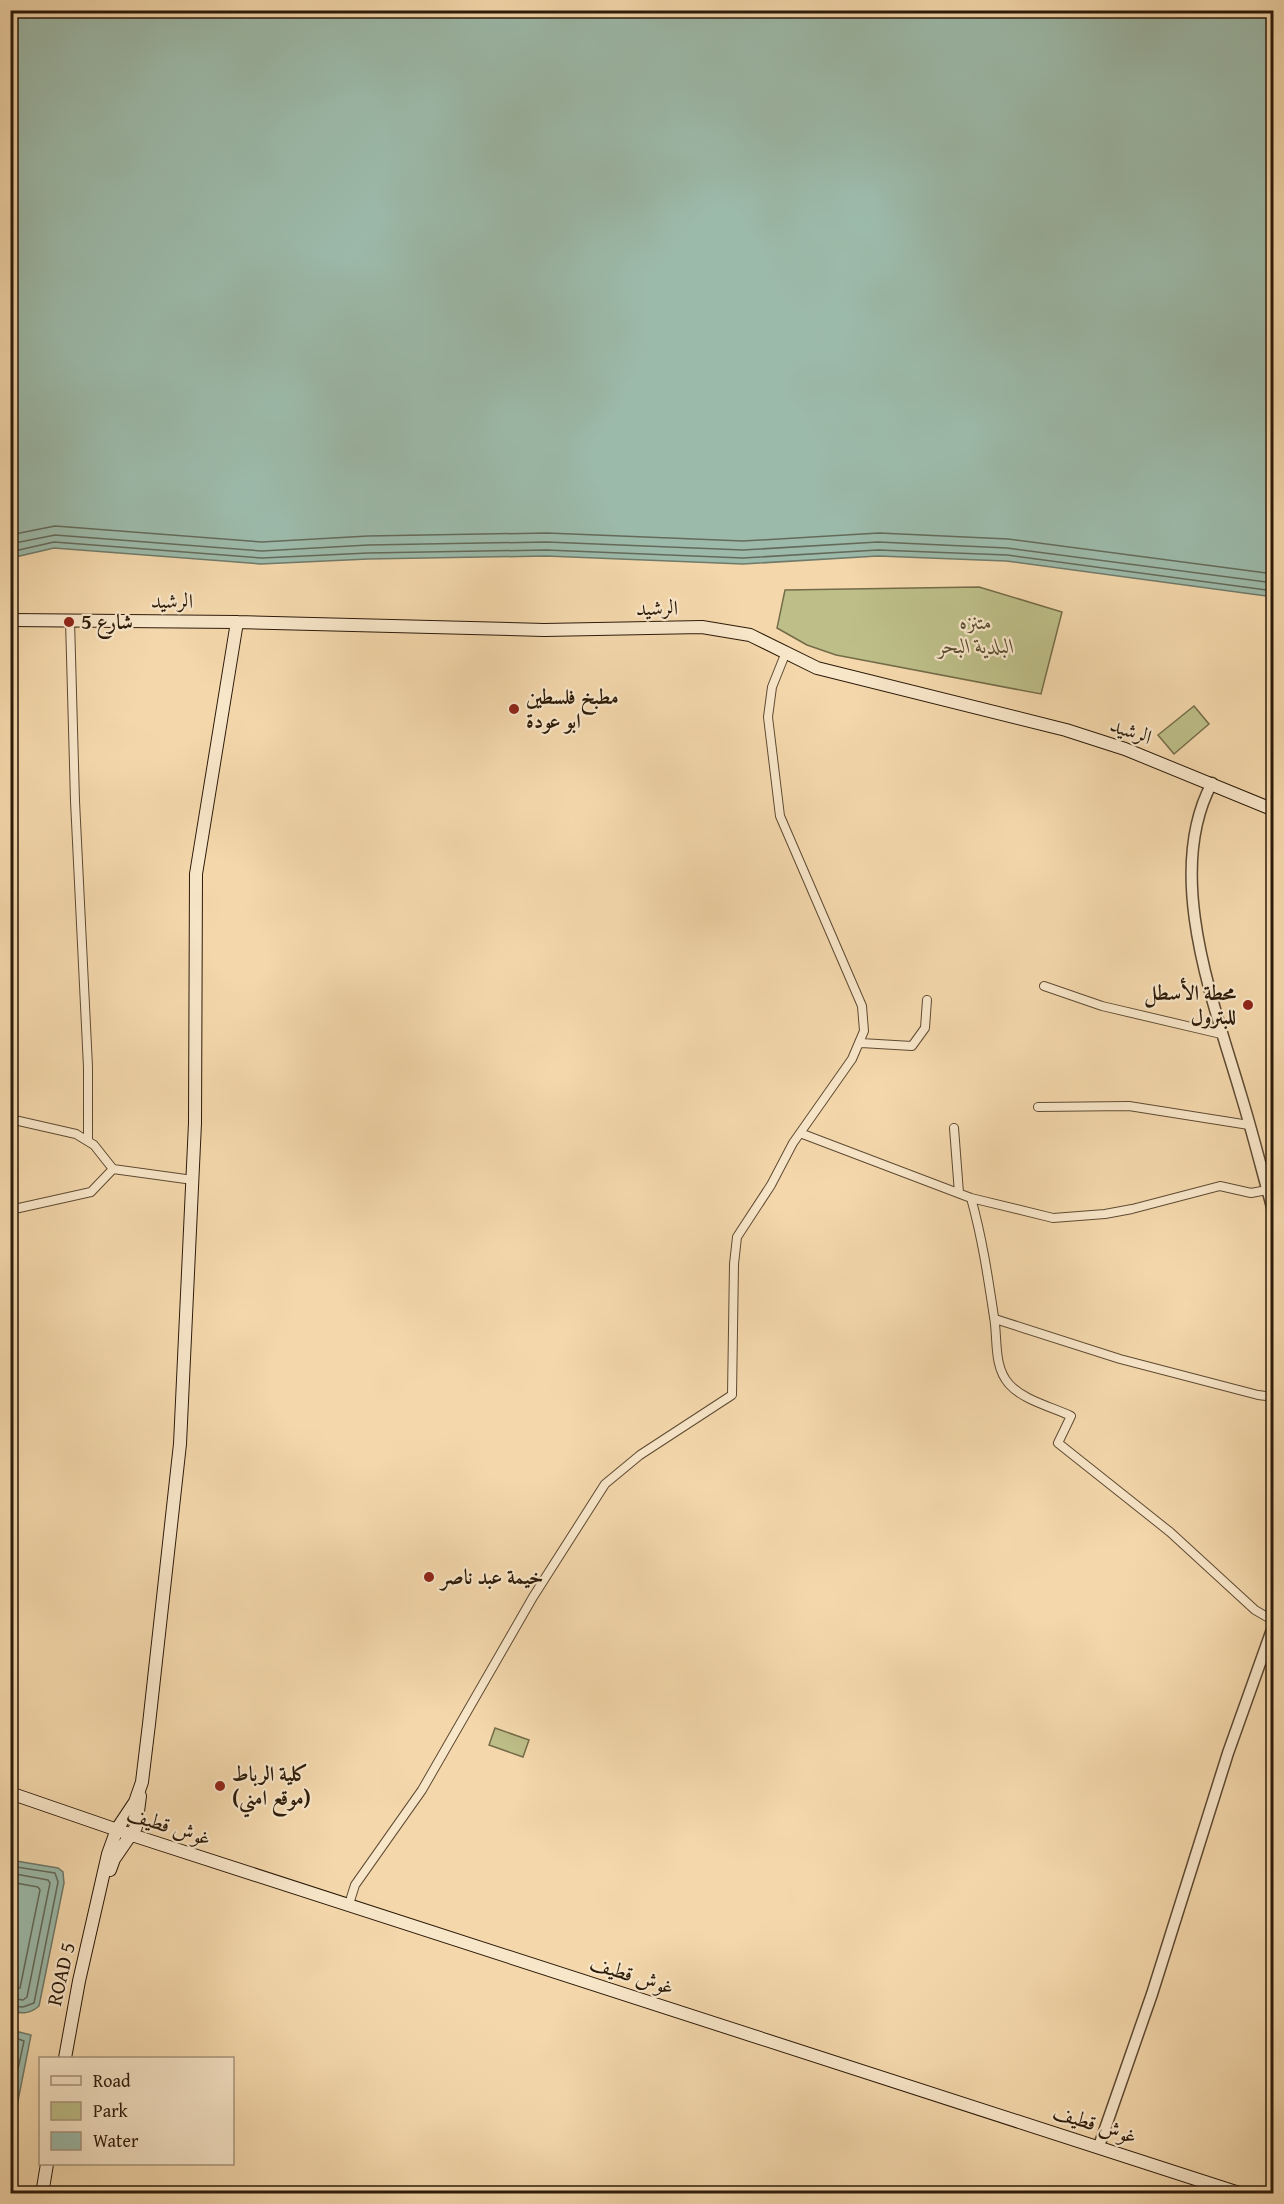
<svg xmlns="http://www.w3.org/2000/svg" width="1284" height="2204" viewBox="0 0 1284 2204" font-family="'Gentium Book Plus',Amiri,serif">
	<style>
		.green { fill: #bdbe88; stroke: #746c48; stroke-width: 1.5 }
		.water { fill: #9cbaaa; stroke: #6f7a6a; stroke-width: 1.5 }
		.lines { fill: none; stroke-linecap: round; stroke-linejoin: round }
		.shore { stroke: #646a5a; stroke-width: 1.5 }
		.minor-casing { stroke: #5e4a32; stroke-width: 10 }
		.tertiary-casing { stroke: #5e4a32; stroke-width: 13 }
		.secondary-casing { stroke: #2c1a09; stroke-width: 14 }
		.minor { stroke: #f8e6c9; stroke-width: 8 }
		.tertiary { stroke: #f8e6c9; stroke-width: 10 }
		.secondary { stroke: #f8e6c9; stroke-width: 12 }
		.poi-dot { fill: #8f2418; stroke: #f8e6c9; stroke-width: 2 }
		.labels { text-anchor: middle; stroke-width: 4.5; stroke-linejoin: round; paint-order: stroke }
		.street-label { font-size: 21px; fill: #2c1a09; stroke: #f8e6c9 }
		.poi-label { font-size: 21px; font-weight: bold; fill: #2c1a09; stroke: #f8e6c9; text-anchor: start }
		.park-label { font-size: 21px; font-style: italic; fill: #584b2f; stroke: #f8e6c9 }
	</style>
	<rect width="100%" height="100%" fill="#f4d8ac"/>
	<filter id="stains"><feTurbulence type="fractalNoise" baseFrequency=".00333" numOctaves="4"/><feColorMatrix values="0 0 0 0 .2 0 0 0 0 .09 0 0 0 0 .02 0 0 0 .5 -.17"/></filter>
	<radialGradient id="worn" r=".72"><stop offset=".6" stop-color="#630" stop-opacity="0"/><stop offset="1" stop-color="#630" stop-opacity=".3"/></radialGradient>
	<path class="green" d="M 979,587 L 1062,612 L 1041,694 L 836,655 L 807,645 L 777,628 L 785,590 Z
		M 1194,706 L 1209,724 L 1174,754 L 1158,735 Z
		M 495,1728 L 529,1740 L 523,1757 L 489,1745 Z"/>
	<path class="water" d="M 10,11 L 1273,11 L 1273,597 L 1006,561 L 878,556 L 743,564 L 546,556 L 368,559 L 261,564 L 54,548 L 11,558 Z
		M 10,1860 L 58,1868 L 63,1872 L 64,1883 L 39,2006 C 30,2014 22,2014 11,2011 Z
		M 11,2030 L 31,2035 L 11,2136 L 10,2030 Z"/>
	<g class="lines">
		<path class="shore" d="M 10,535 L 55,526 L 262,542 L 368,536 L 547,533 L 743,541 L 879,533 L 1008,539 L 1274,574
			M 10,544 L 55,535 L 262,551 L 368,545 L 547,542 L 743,550 L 878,542 L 1007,548 L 1274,583
			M 10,552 L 54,542 L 262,558 L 368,553 L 546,550 L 743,558 L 878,550 L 1007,555 L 1274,591
			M 10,1866 L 55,1873 L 58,1882 L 34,2003 L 23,2007 L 10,2006
			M 10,1873 L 48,1880 L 50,1883 L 27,1997 L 23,2000 L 10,1998
			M 10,1882 L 38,1887 L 40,1890 L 20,1988 L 10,1989
			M 10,2036 L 24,2041 L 10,2106"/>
		<defs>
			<path id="minor" d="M 70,620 L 75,801 L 88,1067 L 88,1140
				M 1044,986 L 1102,1006 L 1221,1034
				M 861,1043 L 912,1046 L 925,1028 L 927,1000
				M 1038,1107 L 1129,1106 L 1249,1125
				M 10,1119 L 76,1134 L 94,1145 L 113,1169 L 193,1180
				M 954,1128 L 959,1193
				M 800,1133 L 971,1198 L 1053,1218 L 1105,1214 L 1132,1209 L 1220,1186 L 1251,1193 L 1267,1190
				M 971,1198 C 982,1237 988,1277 994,1317 C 998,1338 993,1366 1009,1384 C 1023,1400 1052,1407 1071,1416 L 1058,1443 L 1170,1532 L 1255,1610 L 1274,1621
				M 10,1210 L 91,1192 L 113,1169
				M 995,1319 L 1120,1359 L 1258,1395 L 1274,1397
				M 349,1904 L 355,1885 L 422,1790 L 533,1597 L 605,1484 L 640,1455 L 732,1395 L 734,1264 L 737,1237 L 771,1185 L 793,1143 L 852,1059 L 864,1031 L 862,1006 L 780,816 L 768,717 L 772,687 L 786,652"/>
			<path id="tertiary" d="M 1212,783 C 1163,874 1214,1003 1241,1095 C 1253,1134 1263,1175 1274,1214
				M 1099,2146 L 1152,1994 L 1228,1753 L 1274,1624"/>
			<path id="secondary" d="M 10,620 L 237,622 L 544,630 L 702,627 L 750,635 L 817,668 L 1066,730 L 1125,749 L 1274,810
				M 10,1793 L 132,1835 L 1242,2194
				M 110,1870 L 114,1859 L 136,1827 L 140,1796
				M 65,2058 L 79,1981 L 108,1854 L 117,1829 L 135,1802 L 142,1782 L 149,1724 L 180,1444 L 195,1123 L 196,874 L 237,622
				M 42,2194 L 47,2164"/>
		</defs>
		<use href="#minor" class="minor-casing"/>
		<use href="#tertiary" class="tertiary-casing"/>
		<use href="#secondary" class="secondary-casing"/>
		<use href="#minor" class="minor"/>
		<use href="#tertiary" class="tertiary"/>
		<use href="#secondary" class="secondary"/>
	</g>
	<g class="poi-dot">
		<circle cx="69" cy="622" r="6"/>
		<circle cx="514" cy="709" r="6"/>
		<circle cx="1248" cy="1005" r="6"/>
		<circle cx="429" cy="1577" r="6"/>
		<circle cx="220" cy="1786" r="6"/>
	</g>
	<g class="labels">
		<g class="street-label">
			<text transform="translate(172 601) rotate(1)" y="7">الرشيد</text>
			<text x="657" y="615">الرشيد</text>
			<text transform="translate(1131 731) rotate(20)" y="7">الرشيد</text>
			<text transform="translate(169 1826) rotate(18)" y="7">غوش قطيف</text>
			<text transform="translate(61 1974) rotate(-77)" y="7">ROAD 5</text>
			<text transform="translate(632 1975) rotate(18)" y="7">غوش قطيف</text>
			<text transform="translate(1095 2124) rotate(18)" y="7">غوش قطيف</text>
		</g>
		<g class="poi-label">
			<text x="81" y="629">شارع 5</text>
			<text x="526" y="704">مطبخ فلسطين<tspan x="526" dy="24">ابو عودة</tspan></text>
			<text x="1236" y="1000" text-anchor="end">محطة الأسطل<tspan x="1236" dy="24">للبترول</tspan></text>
			<text x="441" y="1584">خيمة عبد ناصر</text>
			<text x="232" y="1781">كلية الرباط<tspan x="232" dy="24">(موقع امني)</tspan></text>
		</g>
		<g class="park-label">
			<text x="976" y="629">متنزه<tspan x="976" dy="24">البلدية البحر</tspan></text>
		</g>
	</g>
	<rect width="1284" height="2204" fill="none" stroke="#f4d8ac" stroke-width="36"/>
	<rect x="12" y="12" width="1260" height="2180" fill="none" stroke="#2c1a09" stroke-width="3"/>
	<rect x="18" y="18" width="1248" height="2168" fill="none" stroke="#2c1a09" stroke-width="1.5"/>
	<rect x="39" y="2057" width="195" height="108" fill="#f8e6c9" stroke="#a6947c" stroke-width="1.5"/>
	<rect x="51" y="2076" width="30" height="9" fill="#f8e6c9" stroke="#a6947c" stroke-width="1.5"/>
	<text x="93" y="2087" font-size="18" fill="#2c1a09">Road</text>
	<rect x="51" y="2102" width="30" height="18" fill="#bdbe88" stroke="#a6947c" stroke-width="1.5"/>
	<text x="93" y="2117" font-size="18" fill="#2c1a09">Park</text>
	<rect x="51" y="2132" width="30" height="18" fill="#9cbaaa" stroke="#a6947c" stroke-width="1.5"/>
	<text x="93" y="2147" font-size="18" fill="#2c1a09">Water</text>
	<rect width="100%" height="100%" filter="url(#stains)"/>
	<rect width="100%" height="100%" fill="url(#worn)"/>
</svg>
